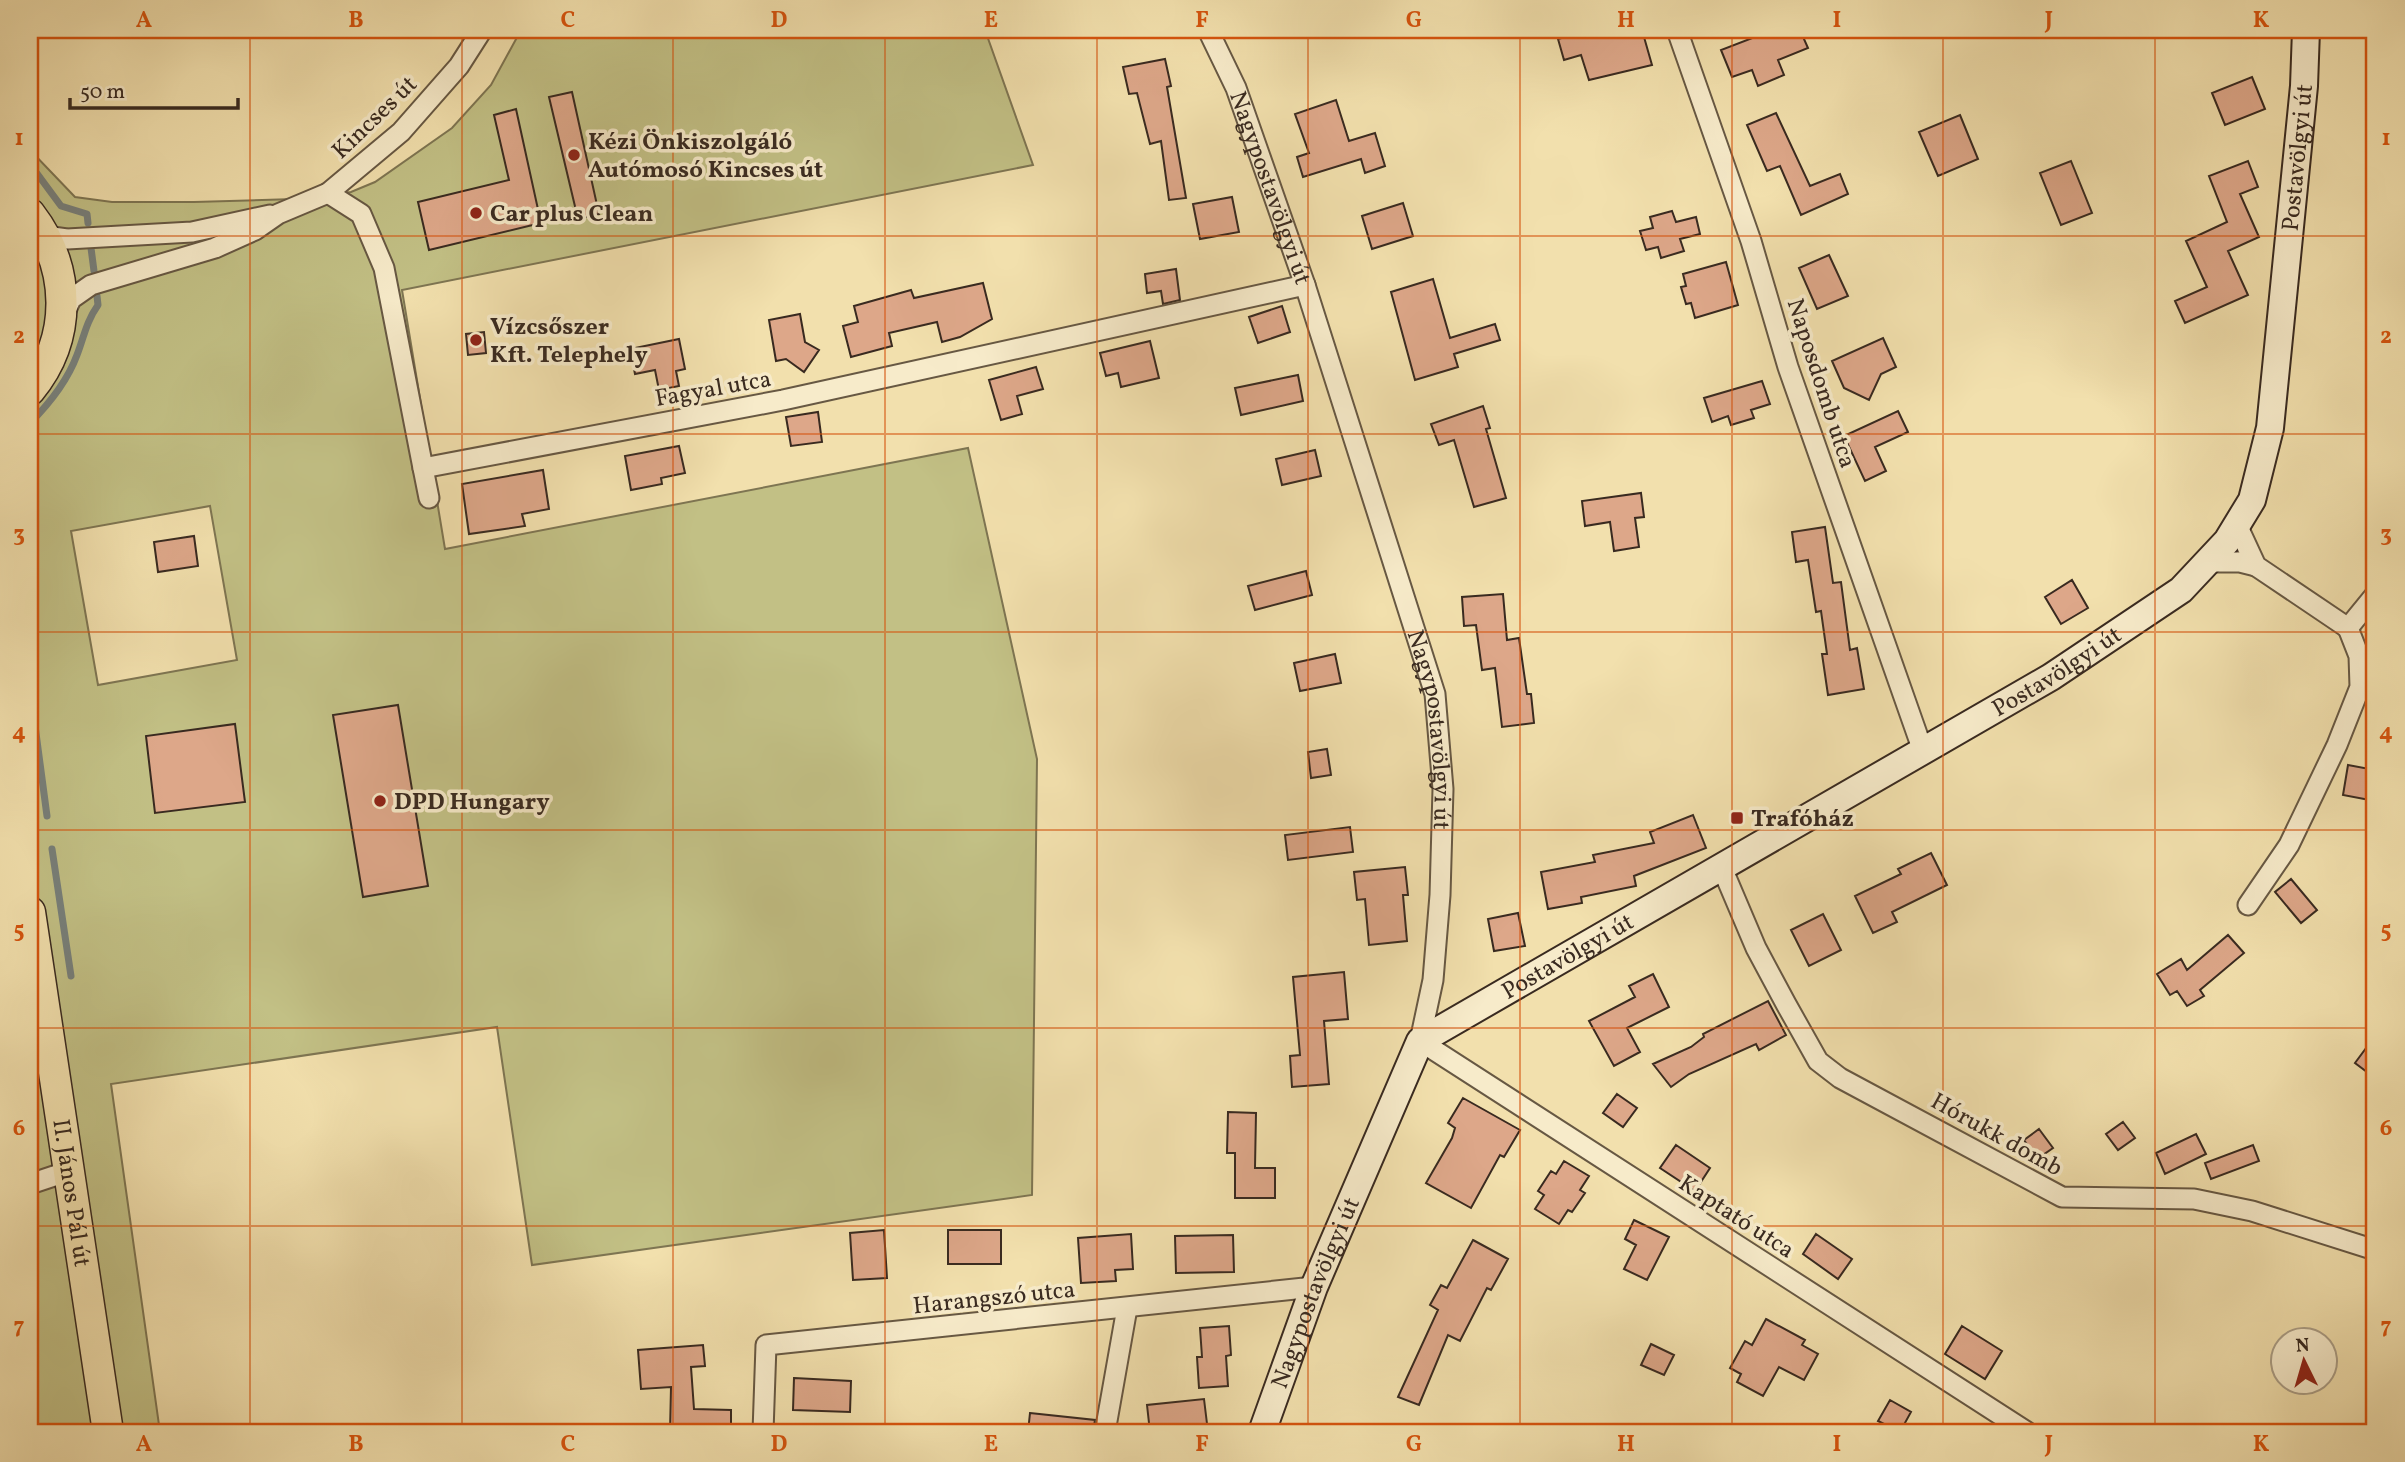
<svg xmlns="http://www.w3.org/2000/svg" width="2405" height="1462" viewBox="0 0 2405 1462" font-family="Vollkorn,serif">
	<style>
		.green { fill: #c2c085; stroke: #7e7552; stroke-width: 2; fill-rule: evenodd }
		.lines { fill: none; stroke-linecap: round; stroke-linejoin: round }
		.stream { stroke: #78807b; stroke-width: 7 }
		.building { fill: #dda789; stroke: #392a20; stroke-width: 2 }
		.street-casing { stroke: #675843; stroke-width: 23 }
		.secondary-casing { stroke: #392a20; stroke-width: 30 }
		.primary-casing { stroke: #392a20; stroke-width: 33 }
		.street { stroke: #f7ebca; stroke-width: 19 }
		.secondary { stroke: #f7ebca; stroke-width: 26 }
		.primary { stroke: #f2e0ad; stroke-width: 30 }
		.grid { fill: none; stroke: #d6540e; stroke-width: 2; stroke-opacity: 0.55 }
		.poi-dot { fill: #8f2418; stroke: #f7ebca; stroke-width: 2.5 }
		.labels { text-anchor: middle; stroke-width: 7; stroke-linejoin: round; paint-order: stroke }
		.street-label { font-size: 24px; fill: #392a20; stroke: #f7ebca }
		.poi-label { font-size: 24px; font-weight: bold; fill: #392a20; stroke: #f7ebca; text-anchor: start }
		.neatline { fill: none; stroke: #d6540e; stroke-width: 2.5 }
		.grid-label { font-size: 23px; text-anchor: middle; font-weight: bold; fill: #d6540e }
	</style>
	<rect width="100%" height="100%" fill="#f2e0ad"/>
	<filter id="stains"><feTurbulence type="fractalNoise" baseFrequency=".00286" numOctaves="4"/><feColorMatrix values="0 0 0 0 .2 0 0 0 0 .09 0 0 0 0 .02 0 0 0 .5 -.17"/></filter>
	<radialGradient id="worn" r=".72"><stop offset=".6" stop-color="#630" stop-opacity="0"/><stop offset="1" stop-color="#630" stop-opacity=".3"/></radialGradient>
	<path class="green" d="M 521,30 L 985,30 L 1033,165 L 402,290 L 445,549 L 968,448 L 1037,759 L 1032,1195 L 532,1265 L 497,1027 L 111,1084 L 160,1432 L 56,1432 L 55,1430 L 30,1432 L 30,150 L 75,197 L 112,202 L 194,202 L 295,199 L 351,192 L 375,182 L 452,128 L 491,85 ZM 210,506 L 237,660 L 98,685 L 71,531 Z"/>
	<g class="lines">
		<path class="stream" d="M 30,164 L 61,206 L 87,214 L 88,223
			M 91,248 L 94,271
			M 30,423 C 50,403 67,382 77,355 C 84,337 86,322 98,305 L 97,296
			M 30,688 L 47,816
			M 52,849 L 71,976"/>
	</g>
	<path class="building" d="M 1590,30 L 1642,30 L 1652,65 L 1589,80 L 1581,55 L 1564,60 L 1558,39 Z
		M 1773,30 L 1800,30 L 1808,48 L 1778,60 L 1784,75 L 1758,86 L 1752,70 L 1732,77 L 1721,50 Z
		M 1165,59 L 1171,86 L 1167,87 L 1186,198 L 1169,200 L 1161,141 L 1150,144 L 1137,93 L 1129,94 L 1123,67 Z
		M 2252,77 L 2265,109 L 2225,125 L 2212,93 Z
		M 572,92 L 599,214 L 578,219 L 549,97 Z
		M 1336,100 L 1349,141 L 1375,133 L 1385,166 L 1365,173 L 1361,159 L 1303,177 L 1297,157 L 1309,153 L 1295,114 Z
		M 516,109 L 541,223 L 429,250 L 418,202 L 509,180 L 494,115 Z
		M 1776,113 L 1810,186 L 1840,174 L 1848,194 L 1801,215 L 1780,166 L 1767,171 L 1747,125 Z
		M 1960,115 L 1978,159 L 1938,176 L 1919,132 Z
		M 2071,161 L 2092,213 L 2061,225 L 2040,173 Z
		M 2248,161 L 2258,187 L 2240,194 L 2259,237 L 2228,251 L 2248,295 L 2185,323 L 2175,301 L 2207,287 L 2186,241 L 2227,222 L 2209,176 Z
		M 1232,197 L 1239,232 L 1200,239 L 1193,204 Z
		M 1403,203 L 1413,236 L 1372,249 L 1362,216 Z
		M 1672,211 L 1676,222 L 1696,217 L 1700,234 L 1680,239 L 1684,251 L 1661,258 L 1658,247 L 1646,250 L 1640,231 L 1653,228 L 1650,217 Z
		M 1829,255 L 1848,296 L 1817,309 L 1799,268 Z
		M 1726,262 L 1738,305 L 1695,318 L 1691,303 L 1686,304 L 1681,287 L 1686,286 L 1683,274 Z
		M 1176,269 L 1180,300 L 1163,304 L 1161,291 L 1147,293 L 1145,274 Z
		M 1433,279 L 1450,338 L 1495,324 L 1500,340 L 1454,354 L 1458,367 L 1415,380 L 1391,292 Z
		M 983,283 L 992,319 L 960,337 L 942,342 L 937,322 L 889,333 L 892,346 L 851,357 L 843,326 L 858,322 L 854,306 L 911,290 L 914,298 Z
		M 1282,306 L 1290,332 L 1258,343 L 1249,317 Z
		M 800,314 L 805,342 L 819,350 L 804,372 L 786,359 L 776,361 L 769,320 Z
		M 484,332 L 486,353 L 468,355 L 466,334 Z
		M 1883,338 L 1896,367 L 1881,374 L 1869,400 L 1844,388 L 1832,361 Z
		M 679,339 L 685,369 L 676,371 L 679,386 L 659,390 L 655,370 L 635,374 L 630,349 Z
		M 1150,341 L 1159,378 L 1121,387 L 1118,373 L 1106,376 L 1100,353 Z
		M 1036,367 L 1043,389 L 1017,396 L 1022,414 L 1001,420 L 989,380 Z
		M 1298,375 L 1303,401 L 1241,415 L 1235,388 Z
		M 1762,381 L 1770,404 L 1751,410 L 1754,418 L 1731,425 L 1728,416 L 1712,422 L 1704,398 Z
		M 1483,406 L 1490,428 L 1486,429 L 1506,498 L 1474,507 L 1454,440 L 1439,445 L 1431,424 Z
		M 1898,411 L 1908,432 L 1875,447 L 1886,471 L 1865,481 L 1844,436 Z
		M 818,412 L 822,442 L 791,446 L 786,417 Z
		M 679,446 L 685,473 L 661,478 L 662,484 L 631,490 L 625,456 Z
		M 1315,450 L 1321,476 L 1282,485 L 1276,459 Z
		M 543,470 L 549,509 L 522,514 L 525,526 L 469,534 L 462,484 Z
		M 1641,493 L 1644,517 L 1635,518 L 1639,547 L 1614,551 L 1610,522 L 1585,526 L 1582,501 Z
		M 1825,527 L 1833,583 L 1841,582 L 1850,650 L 1857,648 L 1864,689 L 1828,695 L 1822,654 L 1827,654 L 1821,611 L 1816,612 L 1808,560 L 1796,562 L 1792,532 Z
		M 194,536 L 198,566 L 158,572 L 154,542 Z
		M 1306,571 L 1312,595 L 1255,610 L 1248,586 Z
		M 2072,580 L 2088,608 L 2061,624 L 2045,597 Z
		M 1503,594 L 1507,640 L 1519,638 L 1527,694 L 1531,694 L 1534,723 L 1502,727 L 1495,668 L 1482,670 L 1476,625 L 1464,626 L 1462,597 Z
		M 1335,654 L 1341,683 L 1300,691 L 1294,663 Z
		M 398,705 L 428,886 L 363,897 L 333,715 Z
		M 235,724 L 245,802 L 155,813 L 146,736 Z
		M 1327,749 L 1331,775 L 1311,778 L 1308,752 Z
		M 2348,765 L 2375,770 L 2375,801 L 2343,795 Z
		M 1693,815 L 1706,848 L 1634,876 L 1636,886 L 1581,897 L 1582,903 L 1548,909 L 1541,872 L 1595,862 L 1593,855 L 1654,843 L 1650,832 Z
		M 1350,827 L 1353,852 L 1288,860 L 1285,835 Z
		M 1931,853 L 1947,885 L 1892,912 L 1897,922 L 1873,933 L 1855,896 L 1901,874 L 1898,869 Z
		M 1405,867 L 1408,895 L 1403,895 L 1407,941 L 1369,945 L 1365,899 L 1357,900 L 1354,872 Z
		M 2291,879 L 2317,910 L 2301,923 L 2275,892 Z
		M 1518,913 L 1525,946 L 1494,951 L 1488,919 Z
		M 1823,914 L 1841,950 L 1809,966 L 1791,930 Z
		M 2228,935 L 2244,953 L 2200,990 L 2204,996 L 2187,1006 L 2177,991 L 2170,995 L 2157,974 L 2181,959 L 2187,970 Z
		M 1344,972 L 1348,1019 L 1324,1021 L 1329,1084 L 1292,1087 L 1290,1056 L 1300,1055 L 1293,977 Z
		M 1653,974 L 1669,1007 L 1627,1028 L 1640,1052 L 1614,1066 L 1589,1021 L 1635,997 L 1629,986 Z
		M 1768,1001 L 1786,1035 L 1759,1050 L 1756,1044 L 1689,1074 L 1671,1087 L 1653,1064 L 1691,1047 L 1704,1037 L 1703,1034 Z
		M 2375,1036 L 2375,1078 L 2355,1063 Z
		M 1617,1094 L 1637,1108 L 1623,1127 L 1603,1113 Z
		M 1463,1098 L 1520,1130 L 1504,1157 L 1500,1155 L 1471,1208 L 1426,1183 L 1452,1138 L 1455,1128 L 1448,1123 Z
		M 1228,1112 L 1256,1113 L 1255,1168 L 1275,1168 L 1275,1198 L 1235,1198 L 1235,1153 L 1227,1153 Z
		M 2123,1122 L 2135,1138 L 2118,1150 L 2106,1134 Z
		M 2039,1129 L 2053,1148 L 2037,1159 L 2024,1140 Z
		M 2196,1134 L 2206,1154 L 2165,1174 L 2156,1153 Z
		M 1676,1145 L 1710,1168 L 1695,1191 L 1660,1168 Z
		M 2253,1145 L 2259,1161 L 2211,1179 L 2205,1163 Z
		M 1564,1161 L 1589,1176 L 1580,1190 L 1585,1193 L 1572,1212 L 1568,1210 L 1559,1224 L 1535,1209 L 1544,1195 L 1538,1191 L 1551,1171 L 1556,1174 Z
		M 1634,1220 L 1669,1237 L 1647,1280 L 1624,1269 L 1636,1245 L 1625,1239 Z
		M 884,1230 L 887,1278 L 853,1280 L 850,1233 Z
		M 948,1230 L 1001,1230 L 1001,1264 L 948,1264 Z
		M 1131,1234 L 1133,1269 L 1115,1270 L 1116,1281 L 1081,1283 L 1078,1238 Z
		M 1816,1234 L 1852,1259 L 1838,1279 L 1803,1254 Z
		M 1233,1235 L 1234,1272 L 1176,1273 L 1175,1236 Z
		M 1473,1240 L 1508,1259 L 1491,1290 L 1487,1288 L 1460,1341 L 1448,1335 L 1419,1405 L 1398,1397 L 1438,1310 L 1430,1305 L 1441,1285 L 1447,1288 Z
		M 1766,1319 L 1805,1340 L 1802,1345 L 1818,1354 L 1804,1380 L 1779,1367 L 1763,1396 L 1737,1382 L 1741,1374 L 1730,1368 L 1745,1341 L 1752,1345 Z
		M 1229,1326 L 1231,1355 L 1226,1356 L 1228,1386 L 1199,1388 L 1197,1357 L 1202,1357 L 1200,1328 Z
		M 1962,1326 L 2002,1351 L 1985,1379 L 1945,1354 Z
		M 1651,1344 L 1674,1355 L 1664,1375 L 1641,1365 Z
		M 703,1345 L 705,1366 L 691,1367 L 694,1409 L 731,1410 L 731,1432 L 670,1432 L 671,1387 L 641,1389 L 638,1350 Z
		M 794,1378 L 851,1381 L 850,1412 L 793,1410 Z
		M 1204,1399 L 1208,1432 L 1150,1432 L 1147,1405 Z
		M 1890,1400 L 1911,1412 L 1900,1432 L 1878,1421 Z
		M 1030,1413 L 1095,1420 L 1093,1432 L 1028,1432 Z"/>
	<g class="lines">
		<defs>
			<g id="street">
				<path id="s1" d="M 1208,30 L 1236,88 L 1305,285 L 1435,694 L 1443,789 L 1440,895 L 1433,980 L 1420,1041 L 2027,1432"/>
				<path d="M 1677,30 L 1751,241 L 1788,367 L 1923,751"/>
				<path d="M 328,193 L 361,214 L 384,268 L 423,468 L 783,400 L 1305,285"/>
				<path d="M 45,236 L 67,239 L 192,232 L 270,215"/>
				<path d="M 64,315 L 71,299 L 91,285 L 215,248 L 255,230 L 278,214 L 328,193 L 401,132 L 459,66 L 482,30"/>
				<path d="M 423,468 L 429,498"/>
				<path d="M 2238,527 L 2256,566 L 2348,628 L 2375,595"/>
				<path d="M 2211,562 L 2240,562 L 2256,566"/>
				<path d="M 1722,868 L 1756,948 L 1786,1004 L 1818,1061 L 1840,1078 L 2062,1197 L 2194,1199 L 2252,1211 L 2375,1250"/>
				<path d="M 2248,905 L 2289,845 L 2337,745 L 2360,687 L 2359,656 L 2348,628"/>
				<path d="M 30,1184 L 69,1171"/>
				<path d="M 763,1432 L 766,1345 L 1314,1287"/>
				<path d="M 1105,1432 L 1127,1308"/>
			</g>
			<g id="secondary">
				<path id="s2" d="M 1262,1432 L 1314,1287 L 1420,1041 L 2051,677 L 2181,590 L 2227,541 L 2252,500 L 2270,428 L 2304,86 L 2306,30"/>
			</g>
			<g id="primary">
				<path d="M 30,214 C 71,267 73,338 30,390"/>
				<path id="s3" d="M 30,912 L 108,1432"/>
			</g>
		</defs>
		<use href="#street" class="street-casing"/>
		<use href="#secondary" class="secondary-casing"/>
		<use href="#primary" class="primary-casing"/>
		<use href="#street" class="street"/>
		<use href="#secondary" class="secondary"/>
		<use href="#primary" class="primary"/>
	</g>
	<path class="grid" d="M 250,30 L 250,1432M 462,30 L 462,1432M 673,30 L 673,1432M 885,30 L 885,1432M 1097,30 L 1097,1432M 1308,30 L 1308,1432M 1520,30 L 1520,1432M 1732,30 L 1732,1432M 1943,30 L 1943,1432M 2155,30 L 2155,1432M 30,236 L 2375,236M 30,434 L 2375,434M 30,632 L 2375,632M 30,830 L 2375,830M 30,1028 L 2375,1028M 30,1226 L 2375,1226"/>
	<g class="poi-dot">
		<circle cx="574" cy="155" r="7"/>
		<circle cx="476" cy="213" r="7"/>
		<circle cx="476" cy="340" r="7"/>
		<circle cx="380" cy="801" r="7"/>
		<rect x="1730" y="811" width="14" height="14" rx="3.5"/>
	</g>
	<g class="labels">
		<g class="street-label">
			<text transform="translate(374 117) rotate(-44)" y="8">Kincses út</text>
			<text dy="8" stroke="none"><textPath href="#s2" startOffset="1768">Postavölgyi út</textPath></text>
			<text dy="8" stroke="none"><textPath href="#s1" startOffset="170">Nagypostavölgyi út</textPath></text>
			<text transform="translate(1822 383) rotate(72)" y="8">Naposdomb utca</text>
			<text transform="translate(713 388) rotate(-10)" y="8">Fagyal utca</text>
			<text dy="8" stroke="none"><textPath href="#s2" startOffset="1158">Postavölgyi út</textPath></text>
			<text dy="8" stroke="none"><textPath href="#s1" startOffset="737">Nagypostavölgyi út</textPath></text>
			<text dy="8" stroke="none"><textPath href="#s2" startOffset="592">Postavölgyi út</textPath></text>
			<text transform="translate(1997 1134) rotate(29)" y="8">Hórukk domb</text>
			<text dy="8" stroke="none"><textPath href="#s3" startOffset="284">II. János Pál út</textPath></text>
			<text transform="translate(1737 1216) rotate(33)" y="8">Kaptató utca</text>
			<text dy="8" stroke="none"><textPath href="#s2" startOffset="149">Nagypostavölgyi út</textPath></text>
			<text transform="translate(994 1297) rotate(-6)" y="8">Harangszó utca</text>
		</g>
		<g class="poi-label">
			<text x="588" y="149">Kézi Önkiszolgáló<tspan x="588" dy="28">Autómosó Kincses út</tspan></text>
			<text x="490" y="221">Car plus Clean</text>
			<text x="490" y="334">Vízcsőszer<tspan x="490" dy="28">Kft. Telephely</tspan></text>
			<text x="394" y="809">DPD Hungary</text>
			<text x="1751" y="826">Trafóház</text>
		</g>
	</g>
	<rect width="2405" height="1462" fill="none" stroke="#f2e0ad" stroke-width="77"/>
	<g transform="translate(2304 1361) rotate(355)"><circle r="33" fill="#f7ebca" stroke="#ab9e86" stroke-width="2"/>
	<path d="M0-5L12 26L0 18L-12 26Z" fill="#8f2418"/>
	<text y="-10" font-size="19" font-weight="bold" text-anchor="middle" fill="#392a20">N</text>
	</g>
	<path d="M70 98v10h168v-10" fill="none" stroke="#392a20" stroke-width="3.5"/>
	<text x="80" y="98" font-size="21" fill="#392a20" stroke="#f7ebca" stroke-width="5" paint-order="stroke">50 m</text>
	<rect x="38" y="38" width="2328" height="1386" class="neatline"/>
	<g class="grid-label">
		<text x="144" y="27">A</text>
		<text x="356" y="27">B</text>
		<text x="568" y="27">C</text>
		<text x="779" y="27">D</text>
		<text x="991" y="27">E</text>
		<text x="1202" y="27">F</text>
		<text x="1414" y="27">G</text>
		<text x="1626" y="27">H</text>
		<text x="1837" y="27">I</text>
		<text x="2049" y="27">J</text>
		<text x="2261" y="27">K</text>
		<text x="19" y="145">1</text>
		<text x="2386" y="145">1</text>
		<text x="19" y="343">2</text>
		<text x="2386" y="343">2</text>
		<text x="19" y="541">3</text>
		<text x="2386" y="541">3</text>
		<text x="19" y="739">4</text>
		<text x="2386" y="739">4</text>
		<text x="19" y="937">5</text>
		<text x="2386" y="937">5</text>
		<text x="19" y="1135">6</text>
		<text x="2386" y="1135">6</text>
		<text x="19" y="1333">7</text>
		<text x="2386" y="1333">7</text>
		<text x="144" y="1451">A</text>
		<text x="356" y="1451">B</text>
		<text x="568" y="1451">C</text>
		<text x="779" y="1451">D</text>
		<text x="991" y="1451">E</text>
		<text x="1202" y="1451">F</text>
		<text x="1414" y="1451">G</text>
		<text x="1626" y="1451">H</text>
		<text x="1837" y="1451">I</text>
		<text x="2049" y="1451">J</text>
		<text x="2261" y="1451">K</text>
	</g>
	<rect width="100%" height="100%" filter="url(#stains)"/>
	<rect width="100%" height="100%" fill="url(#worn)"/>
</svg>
